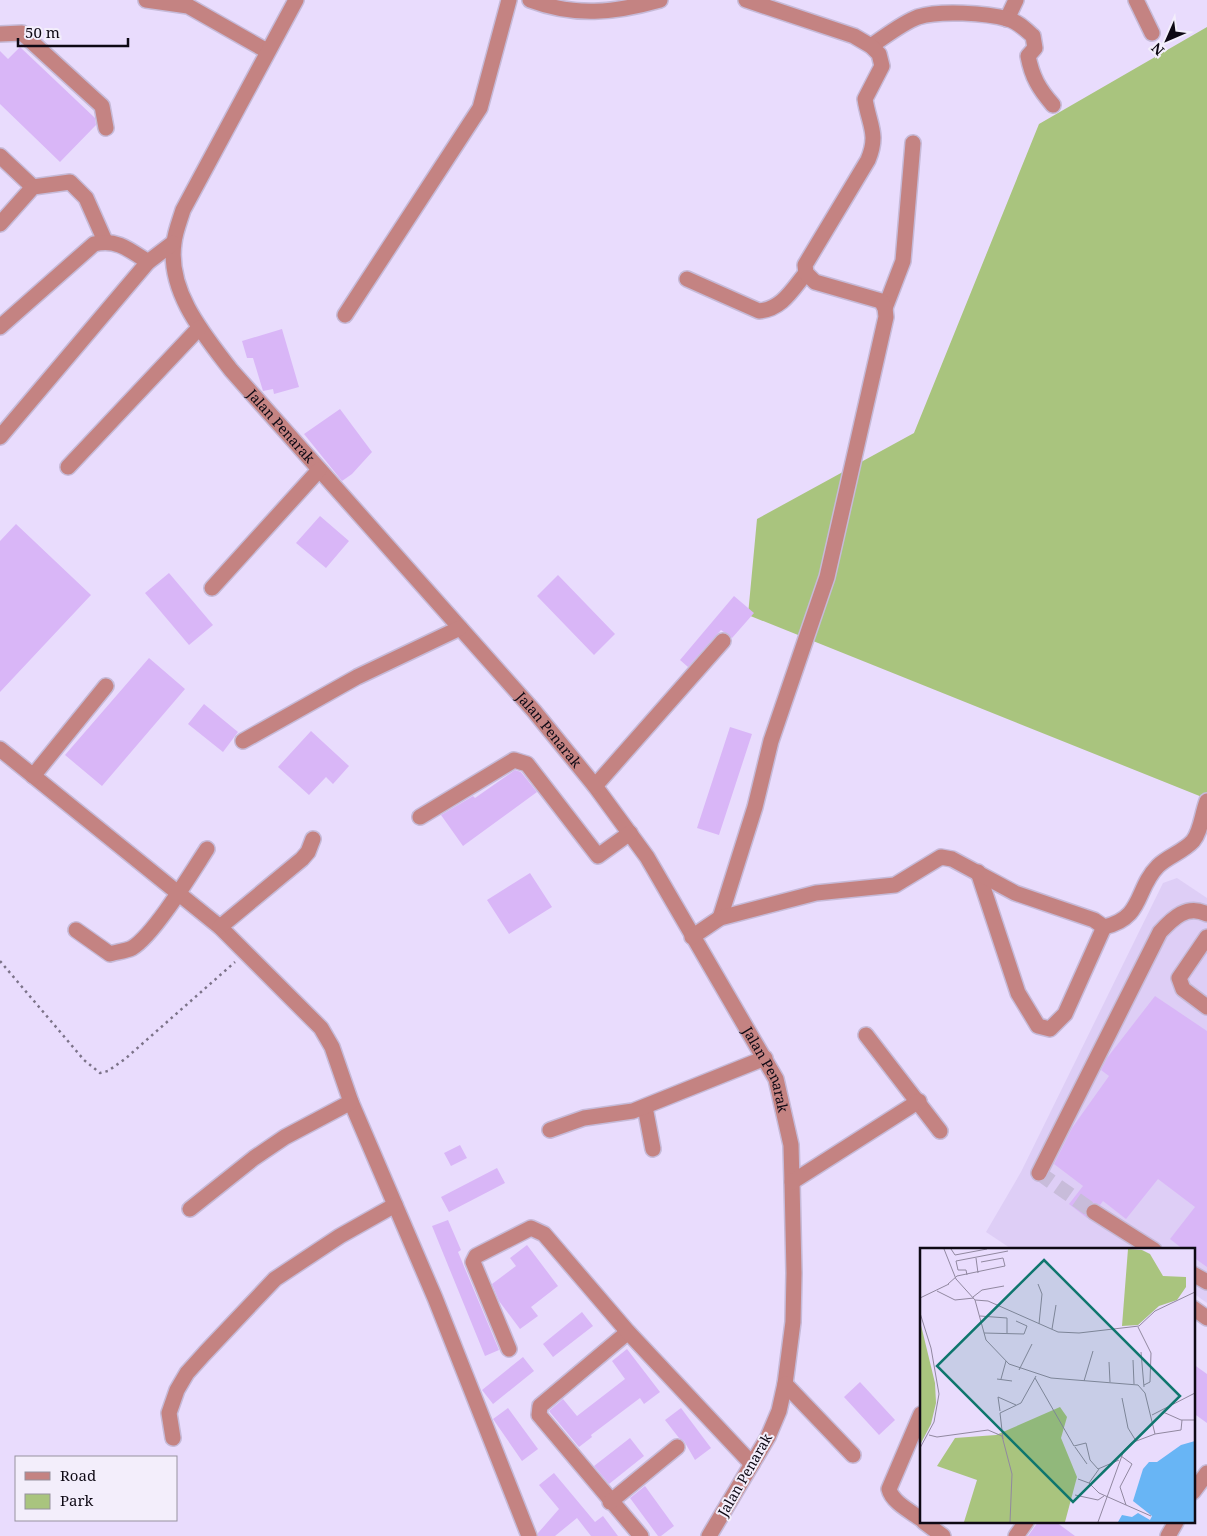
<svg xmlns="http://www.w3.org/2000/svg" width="1207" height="1536" viewBox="0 0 1207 1536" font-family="'Noto Serif',serif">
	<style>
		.built { fill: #decef6 }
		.green { fill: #a9c47e }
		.building { fill: #d9b6f7 }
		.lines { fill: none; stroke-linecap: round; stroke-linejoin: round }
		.minor-tunnel { stroke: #c8bcda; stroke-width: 15; stroke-dasharray: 15 8; stroke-linecap: butt }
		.minor-casing { stroke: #c6bad8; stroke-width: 18 }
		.path { stroke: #7c7389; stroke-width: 2.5; stroke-dasharray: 2.5 4; stroke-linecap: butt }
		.minor { stroke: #c48382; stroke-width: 15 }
		.labels { text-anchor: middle; stroke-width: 4; stroke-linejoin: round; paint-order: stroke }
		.street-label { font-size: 14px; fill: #0e0914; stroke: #f3eefb }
		.inset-road { fill: none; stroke: #9188a0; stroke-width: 1 }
		.view { fill: #0f766e; fill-opacity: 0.15; stroke: #0f766e; stroke-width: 2.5 }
		.inset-edge { fill: none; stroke: #0e0914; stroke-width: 2.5 }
	</style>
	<rect width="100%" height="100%" fill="#e9dcfd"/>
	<path class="built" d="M 1177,878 L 1207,898 L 1207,1303 L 1193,1293 L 1193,1250 L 1013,1250 L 986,1232 L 1021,1172 L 1163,883 Z"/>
	<path class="green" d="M 1207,27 L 1207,799 L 748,615 L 757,519 L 914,433 L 1039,124 Z"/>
	<path class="building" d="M 20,47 L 95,118 L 96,125 L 60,162 L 0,104 L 0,51 L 8,59 Z
		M 282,329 L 299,387 L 274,394 L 273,389 L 263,391 L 253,358 L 247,358 L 242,341 Z
		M 340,409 L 372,452 L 352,474 L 342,481 L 304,434 Z
		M 320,516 L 349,541 L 326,568 L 296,543 Z
		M 16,524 L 91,595 L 0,692 L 0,541 Z
		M 169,573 L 213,625 L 189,645 L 145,593 Z
		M 558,575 L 615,634 L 594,655 L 537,596 Z
		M 734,596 L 754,613 L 732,638 L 721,630 L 688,667 L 680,660 Z
		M 149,658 L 185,689 L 102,786 L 65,755 Z
		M 204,704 L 238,732 L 223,752 L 188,724 Z
		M 730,727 L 752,734 L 719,835 L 697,828 Z
		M 311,731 L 349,766 L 333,784 L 326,777 L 309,795 L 278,767 Z
		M 515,770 L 521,772 L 537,792 L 463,846 L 441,815 L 473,796 L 475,798 Z
		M 530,873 L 552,907 L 509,934 L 487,900 Z
		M 1155,996 L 1207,1031 L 1207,1267 L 1193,1257 L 1193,1250 L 1184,1250 L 1170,1239 L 1195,1207 L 1158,1179 L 1126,1219 L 1103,1201 L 1100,1205 L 1094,1203 L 1086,1207 L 1085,1212 L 1087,1218 L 1069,1204 L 1083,1186 L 1054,1164 L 1072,1128 L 1109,1076 L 1101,1070 L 1107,1058 Z
		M 460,1145 L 467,1158 L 451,1166 L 444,1153 Z
		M 497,1168 L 505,1183 L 449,1212 L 441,1197 Z
		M 448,1220 L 461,1250 L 458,1252 L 499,1350 L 485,1356 L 432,1226 Z
		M 527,1245 L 558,1286 L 531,1307 L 538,1316 L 520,1329 L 499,1301 L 492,1284 L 516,1266 L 510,1258 Z
		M 582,1312 L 593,1326 L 553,1357 L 543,1344 Z
		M 627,1349 L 660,1392 L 644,1404 L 640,1398 L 591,1435 L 592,1437 L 579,1447 L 549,1411 L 563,1399 L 577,1416 L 625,1379 L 612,1361 Z
		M 523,1357 L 534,1371 L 493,1404 L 482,1390 Z
		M 1193,1364 L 1207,1374 L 1207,1423 L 1193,1413 Z
		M 860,1382 L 895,1420 L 879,1435 L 844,1397 Z
		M 508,1408 L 538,1449 L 522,1461 L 493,1419 Z
		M 681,1408 L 711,1448 L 695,1460 L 684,1441 L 679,1438 L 665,1420 Z
		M 630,1438 L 644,1456 L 609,1484 L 594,1466 Z
		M 554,1473 L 595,1522 L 603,1516 L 618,1536 L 591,1536 L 577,1518 L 555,1536 L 538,1536 L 538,1533 L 559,1509 L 539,1485 Z
		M 645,1486 L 674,1526 L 661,1536 L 658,1536 L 630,1498 Z
		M 1038,1522 L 1056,1522 L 1075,1536 L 1028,1536 Z"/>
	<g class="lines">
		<path class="minor-tunnel" d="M 1039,1173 L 1094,1212"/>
		<defs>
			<g id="minor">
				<path d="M 146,0 L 188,6 L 267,51"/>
				<path id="s1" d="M 296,0 L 183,210 C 180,220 175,232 174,243 C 167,291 204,335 231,370 L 534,711 L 595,786 L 647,857 L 776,1079 L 791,1145 L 792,1182 L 794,1273 L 793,1322 L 785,1384 L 779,1411 L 768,1437 L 709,1536"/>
				<path d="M 530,0 C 575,17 614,13 660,0"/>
				<path d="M 1136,0 L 1152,33"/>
				<path d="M 1007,19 L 1016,0"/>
				<path d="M 0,34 L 22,33 L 102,106 L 106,128"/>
				<path d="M 871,46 C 886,36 902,23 918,17 C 940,10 986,13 1008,19 C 1018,22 1025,29 1033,36 L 1035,48 L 1028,56 C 1032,77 1039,89 1053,105"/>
				<path d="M 0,156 L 33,187"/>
				<path d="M 0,224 L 33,187 L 70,182 L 86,198 L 105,241"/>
				<path d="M 687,279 L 759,311 C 782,309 792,290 806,273"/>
				<path d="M 885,308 L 903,261 L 913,143"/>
				<path d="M 345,315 L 480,108 L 509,0"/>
				<path d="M 0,327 L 94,244 C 116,238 130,250 148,262"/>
				<path d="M 0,437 L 148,262 L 173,243"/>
				<path d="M 68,467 L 199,328"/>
				<path d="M 212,588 L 319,470"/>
				<path d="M 243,741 L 357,677 L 460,628"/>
				<path d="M 0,749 L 220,927 L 321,1028 L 332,1047 L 351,1102 L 435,1298 L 529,1536"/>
				<path d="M 33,776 L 106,686"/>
				<path d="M 595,786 L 723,641"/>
				<path d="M 420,817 L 514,760 L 527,764 L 598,856 L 630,833"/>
				<path d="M 978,872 L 1018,993 L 1038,1026 L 1050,1029 L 1065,1014 L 1104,927"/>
				<path d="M 720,918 L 755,807 L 771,741 L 827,577 L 886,317 L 885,308 L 881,301 L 815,282 L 806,273 L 805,265 L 868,160 C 879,134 869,125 865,99 L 882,66 L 879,54 L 871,46 L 854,36 L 746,0"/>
				<path d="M 220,927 L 302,859 L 308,852 L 313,839"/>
				<path d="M 76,930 L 110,954 C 116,952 126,951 132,948 C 154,935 192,872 207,849"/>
				<path d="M 692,937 L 720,918 L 816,893 L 895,885 L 941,857 L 952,859 L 1015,893 L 1094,920 L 1104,927 C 1144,918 1135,889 1158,866 C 1168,856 1183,852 1193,841 C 1201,831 1202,814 1207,801"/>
				<path d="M 1207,937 L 1179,978 L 1183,989 L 1207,1007"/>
				<path d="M 866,1035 L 940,1131"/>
				<path d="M 645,1107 L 653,1149"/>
				<path d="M 550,1130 L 584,1118 L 633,1111 L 765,1058"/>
				<path d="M 1039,1173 L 1160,932 C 1173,918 1187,904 1207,914"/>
				<path d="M 792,1182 L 919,1101"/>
				<path d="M 190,1209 L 254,1158 L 285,1137 L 351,1102"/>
				<path d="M 1094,1212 L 1154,1250"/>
				<path d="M 1193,1274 L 1207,1282"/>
				<path d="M 1193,1308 L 1207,1318"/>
				<path d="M 628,1332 L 540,1406 L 539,1415 L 641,1536"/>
				<path d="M 509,1349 L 473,1262 L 476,1256 L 531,1228 L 544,1234 L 628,1332 L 752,1464"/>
				<path d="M 785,1384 L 853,1455"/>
				<path d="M 921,1414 L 889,1489 C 892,1502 910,1511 921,1519"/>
				<path d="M 173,1438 L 169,1413 L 177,1390 L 187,1373 L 205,1353 L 275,1279 L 340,1236 L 395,1205"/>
				<path d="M 1193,1492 L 1207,1473"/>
				<path d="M 610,1502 L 677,1447"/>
				<path d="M 924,1522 L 943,1536"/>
				<path d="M 1016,1536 L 1026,1522"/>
				<path d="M 1168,1536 L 1176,1522"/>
			</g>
		</defs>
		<use href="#minor" class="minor-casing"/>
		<path class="path" d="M 0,961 L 84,1060 L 100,1073 L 108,1071 L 125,1059 L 235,962"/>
		<use href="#minor" class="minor"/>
	</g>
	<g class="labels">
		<g class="street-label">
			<text dy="5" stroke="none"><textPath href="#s1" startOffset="491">Jalan Penarak</textPath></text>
			<text dy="5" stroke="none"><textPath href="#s1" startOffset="896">Jalan Penarak</textPath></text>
			<text dy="5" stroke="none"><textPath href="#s1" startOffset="1301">Jalan Penarak</textPath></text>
			<text transform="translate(745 1475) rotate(-60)" y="5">Jalan Penarak</text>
		</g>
	</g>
	<g transform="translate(920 1248)">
		<rect width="275" height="275" fill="#e9dcfd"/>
		<path d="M 208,1 L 222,2 L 230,6 L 243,28 L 266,29 L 266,39 L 257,52 L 239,58 L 218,77 L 202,78 ZM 0,73 L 15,135 L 16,155 L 11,176 L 0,197 ZM 140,159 L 147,169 L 141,190 L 157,229 L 145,274 L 44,274 L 57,232 L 17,218 L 35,190 L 76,187 Z" fill="#a9c47e"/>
		<path d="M 275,193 L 275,274 L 198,274 L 202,267 L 212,269 L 218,265 L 230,272 L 232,268 L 213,253 L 223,221 L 229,214 L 237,214 L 261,197 Z" fill="#68b5f5"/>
		<path class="inset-road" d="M 24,1 L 36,31M 31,1 L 35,7 L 67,1M 56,10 L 58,25M 47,27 L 46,22 L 38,22 L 36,13 L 88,3M 36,31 L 55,52 L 66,92 L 89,116 L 131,130 L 218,137 L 225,145 L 235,186M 28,36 L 37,28 L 85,18 L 83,10 L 61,14M 118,36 L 122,46 L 119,76M 17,43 L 35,52 L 54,50M 53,49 L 62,42 L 84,38M 0,50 L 29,36M 55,52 L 68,53 L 138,84 L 159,85 L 219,78 L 235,63 L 275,44M 0,65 L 11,100 L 19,146 L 14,174 L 0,200M 60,68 L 87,70 L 87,85M 218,79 L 231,105 L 230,134 L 224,137M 132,81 L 136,57M 64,85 L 104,86 L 107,78 L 96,73M 221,104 L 224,139M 213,112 L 214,136M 189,114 L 190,134M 99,122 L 112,96M 115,130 L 154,198 L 166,195 L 170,212 L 178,221 L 199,212M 77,131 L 92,133M 81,131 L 86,113M 164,133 L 173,103M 202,150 L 208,180 L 216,193M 80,163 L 78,149 L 96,157M 243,164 L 261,172 L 275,172M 232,167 L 275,145M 9,187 L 17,189 L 68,182 L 82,188 L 92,226 L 90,274M 83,191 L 80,165 L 101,155 L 116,128M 155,199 L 167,216M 158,231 L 169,235 L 179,221M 169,235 L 179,245 L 206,257 L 200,239 L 212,216 L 201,208M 155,247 L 178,252 L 184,248M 206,257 L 231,268M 178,274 L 204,202 L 211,195 L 235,186 L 261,182 L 262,172"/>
		<path class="view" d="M 124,12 L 260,148 L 153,254 L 17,118 Z"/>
		<rect width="275" height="275" class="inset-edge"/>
	</g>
	<rect x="15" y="1456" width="162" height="65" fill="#f3eefb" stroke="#97929f"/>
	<rect x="25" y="1472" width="25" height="8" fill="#c48382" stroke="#97929f"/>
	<text x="60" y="1481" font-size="15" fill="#0e0914">Road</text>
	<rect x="25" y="1494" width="25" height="15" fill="#a9c47e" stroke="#97929f"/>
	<text x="60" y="1506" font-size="15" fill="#0e0914">Park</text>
	<g transform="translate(1167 40) rotate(225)" stroke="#f3eefb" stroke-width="4" paint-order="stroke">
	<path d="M0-4L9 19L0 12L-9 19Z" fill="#0e0914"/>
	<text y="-8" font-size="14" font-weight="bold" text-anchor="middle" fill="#0e0914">N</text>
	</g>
	<path d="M18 38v8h110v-8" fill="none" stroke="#0e0914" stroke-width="2.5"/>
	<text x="25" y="38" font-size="15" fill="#0e0914" stroke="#f3eefb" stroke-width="4" paint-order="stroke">50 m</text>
</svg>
